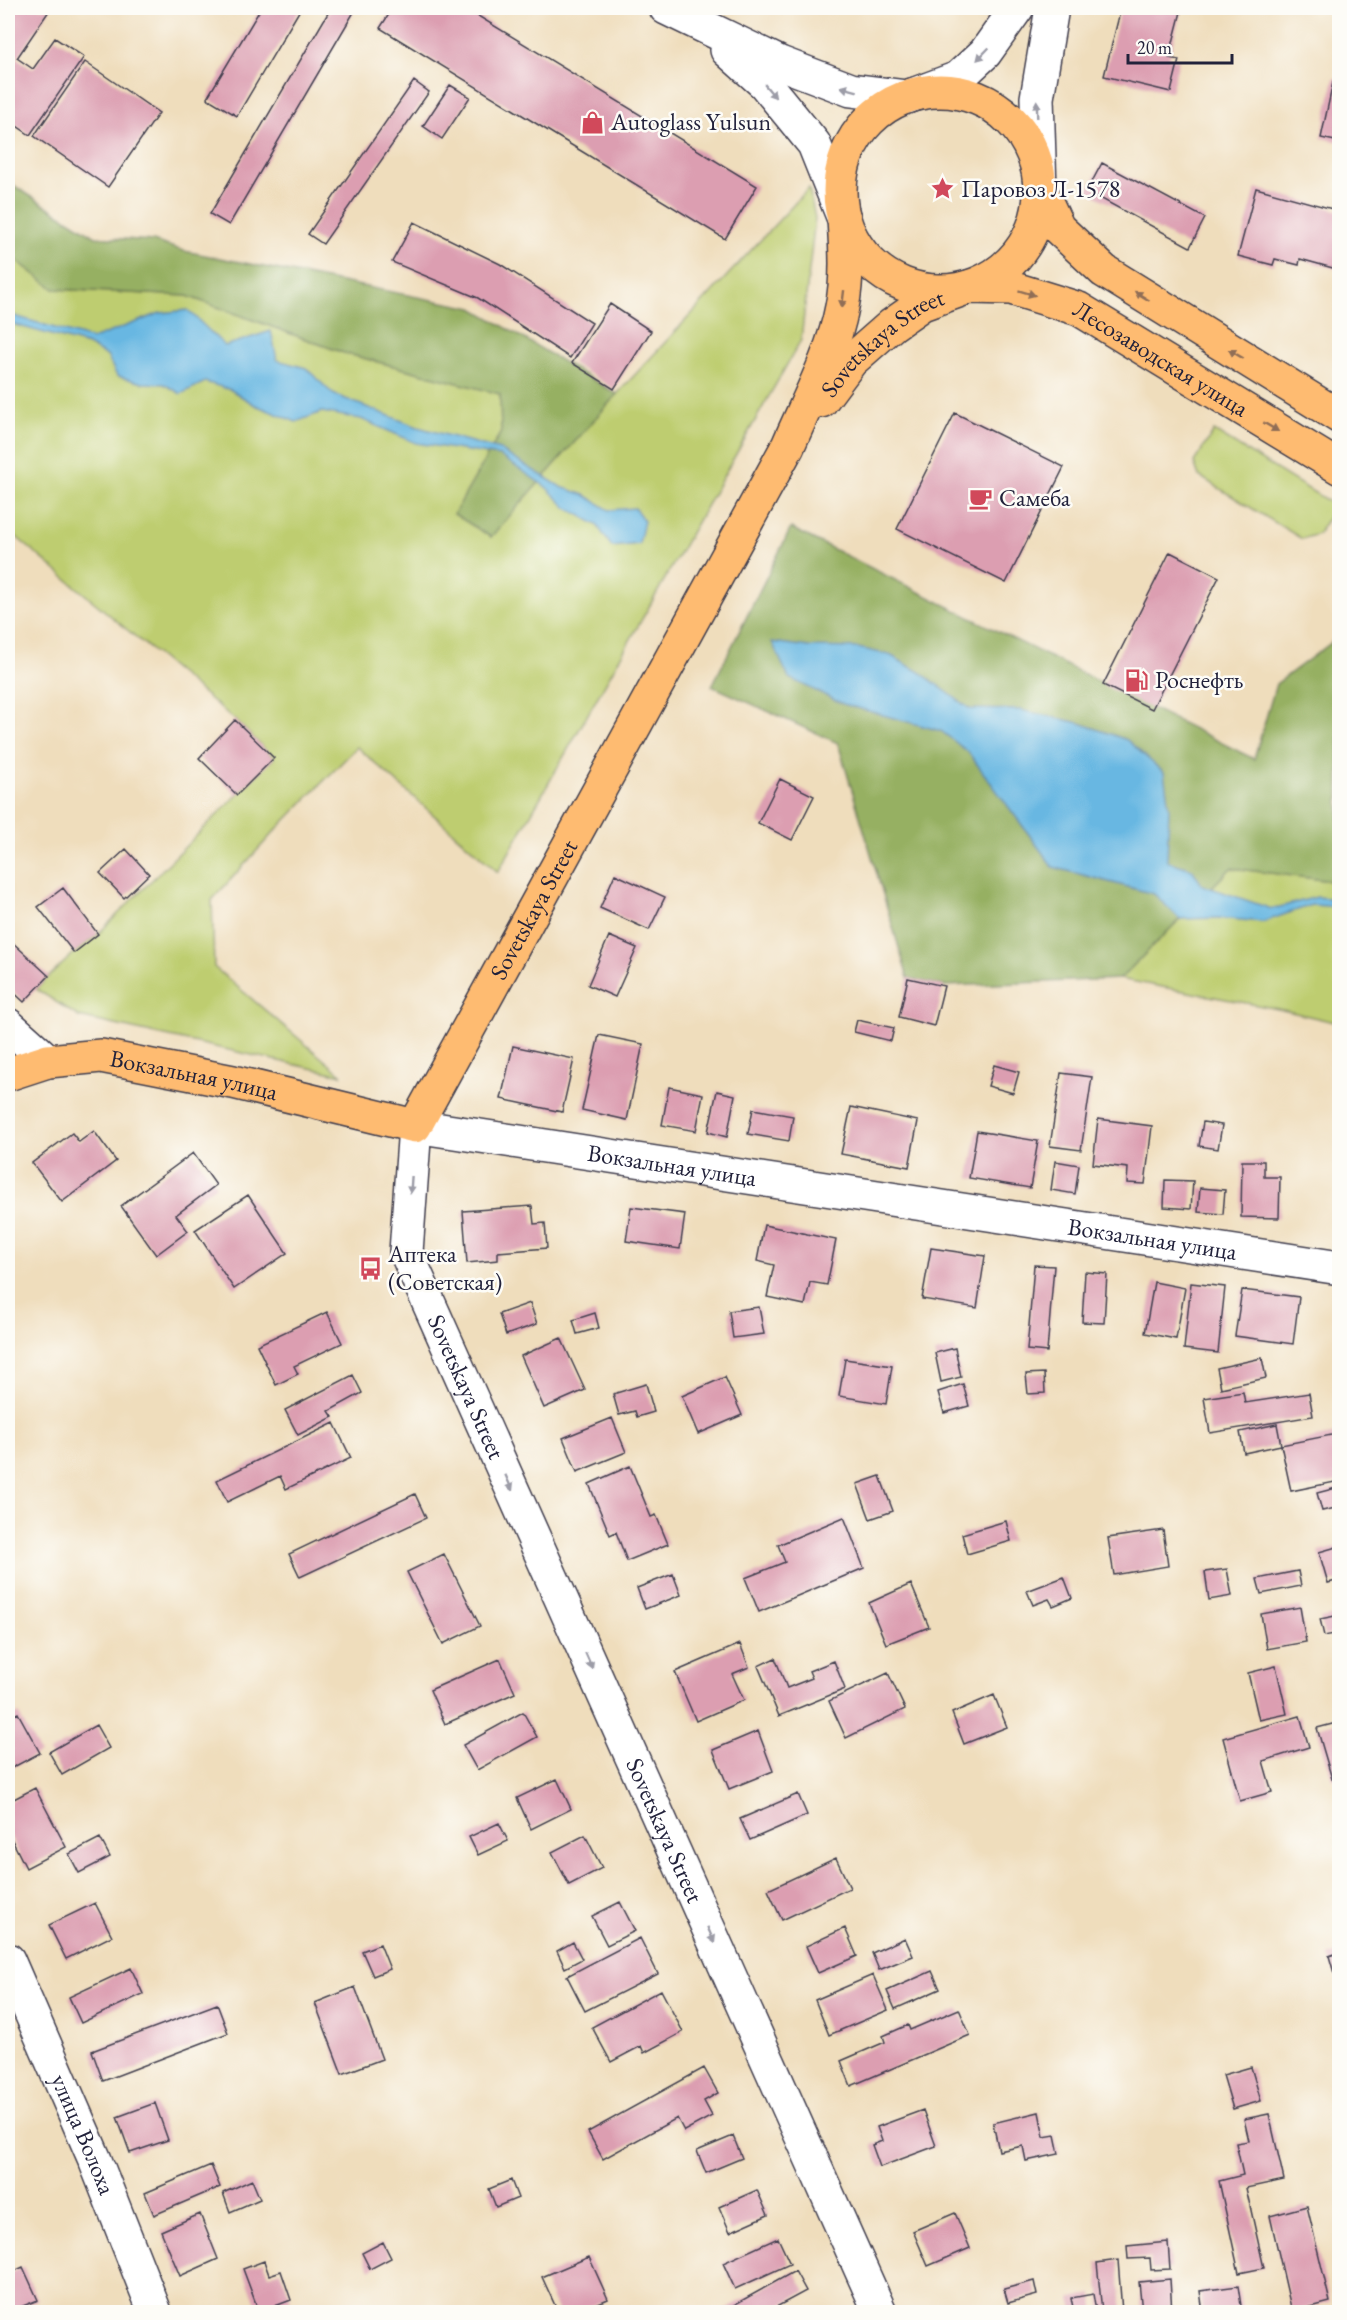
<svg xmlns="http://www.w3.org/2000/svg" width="1347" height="2320" viewBox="0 0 1347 2320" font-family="'EB Garamond',serif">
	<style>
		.green { fill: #becd6f; stroke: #707855; stroke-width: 1.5 }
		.forest { fill: #96b062; stroke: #5c694e; stroke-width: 1.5 }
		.water { fill: #67b7e2; stroke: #446c8e; stroke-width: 1.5 }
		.building { fill: #dc9eb1 }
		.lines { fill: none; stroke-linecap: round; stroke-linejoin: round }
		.minor-casing { stroke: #413e4e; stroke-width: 36 }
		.tertiary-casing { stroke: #413e4e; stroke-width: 36 }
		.primary-casing { stroke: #413e4e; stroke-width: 36 }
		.minor { stroke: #fff; stroke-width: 33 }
		.tertiary { stroke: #fff; stroke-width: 33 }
		.primary { stroke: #febb71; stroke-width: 33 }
		.oneway { fill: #9c9ca7 }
		.oneway2 { fill: #906e56 }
		.labels { text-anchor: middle; stroke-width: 5; stroke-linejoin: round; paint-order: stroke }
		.poi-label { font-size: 24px; fill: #22223b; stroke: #fdfcf7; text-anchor: start }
		.street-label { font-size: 24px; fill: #22223b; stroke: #fdfcf7 }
	</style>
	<rect width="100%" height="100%" fill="#fdfcf7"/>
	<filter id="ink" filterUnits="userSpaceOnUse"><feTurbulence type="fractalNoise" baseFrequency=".0167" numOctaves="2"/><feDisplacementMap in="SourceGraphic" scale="12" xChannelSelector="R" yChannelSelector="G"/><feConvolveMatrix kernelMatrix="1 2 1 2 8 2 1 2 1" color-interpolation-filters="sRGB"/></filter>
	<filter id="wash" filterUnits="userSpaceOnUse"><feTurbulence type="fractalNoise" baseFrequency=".008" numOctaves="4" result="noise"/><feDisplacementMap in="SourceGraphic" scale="24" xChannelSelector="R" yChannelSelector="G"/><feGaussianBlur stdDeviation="1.35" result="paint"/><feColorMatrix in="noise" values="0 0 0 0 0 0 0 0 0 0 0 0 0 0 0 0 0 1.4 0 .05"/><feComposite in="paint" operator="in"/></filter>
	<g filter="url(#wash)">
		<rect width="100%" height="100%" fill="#efddbc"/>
		<path class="green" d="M 809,188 L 815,218 L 801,340 L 498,872 L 357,747 L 274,832 L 212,900 L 214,967 L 342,1075 L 79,1017 L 36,989 L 74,953 L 98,934 L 274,758 L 235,720 L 8,530 L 8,254 L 54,289 L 187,296 L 344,353 L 500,394 L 501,432 L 454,514 L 491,537 L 617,394 Z
			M 1214,431 L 1336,506 L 1318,534 L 1302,539 L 1199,476 L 1194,462 Z
			M 1231,868 L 1339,882 L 1339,1023 L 1278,1009 L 1120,979 Z"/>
		<path class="forest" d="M 8,182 L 96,237 L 153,241 L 184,251 L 473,308 L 617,394 L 491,537 L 454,514 L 501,432 L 500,394 L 344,353 L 187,296 L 54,289 L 8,254 Z
			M 791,528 L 1254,759 L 1276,684 L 1339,637 L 1339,882 L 1231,868 L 1120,979 L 944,986 L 908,978 L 838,743 L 712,686 Z"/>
		<path class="water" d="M 188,310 L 225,346 L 271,331 L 277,360 L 306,368 L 333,394 L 418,427 L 500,450 L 561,487 L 585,495 L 609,510 L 635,508 L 644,521 L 639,544 L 612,547 L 597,525 L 567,508 L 546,487 L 500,456 L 416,443 L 361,419 L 322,412 L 296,422 L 255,405 L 231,390 L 205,382 L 181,394 L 164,384 L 143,383 L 117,376 L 107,356 L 88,345 L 8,323 L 8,314 L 92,339 L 160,313 Z
			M 772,642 L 809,647 L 858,648 L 890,655 L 921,673 L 970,709 L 1020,710 L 1080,723 L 1127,740 L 1164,773 L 1169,808 L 1167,861 L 1192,869 L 1202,885 L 1272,909 L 1317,897 L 1339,899 L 1339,907 L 1312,905 L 1263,922 L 1219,918 L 1180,919 L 1154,894 L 1053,867 L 968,752 L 941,731 L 843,704 L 789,678 Z"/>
		<g id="blocks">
			<path class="building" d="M 8,8 L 51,8 L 17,58 L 33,69 L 55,38 L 84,57 L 30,135 L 8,120 Z
				M 261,8 L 301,8 L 237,116 L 207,98 Z
				M 331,8 L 347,8 L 354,12 L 229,225 L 210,214 Z
				M 393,8 L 465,8 L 757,186 L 725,239 L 380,28 Z
				M 1121,8 L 1182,8 L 1169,58 L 1179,60 L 1171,92 L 1104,76 Z
				M 85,62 L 159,113 L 108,187 L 34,136 Z
				M 1334,78 L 1340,79 L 1340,142 L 1321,138 Z
				M 414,81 L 429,92 L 323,244 L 308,234 Z
				M 450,85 L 470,97 L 442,139 L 423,126 Z
				M 1102,163 L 1205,218 L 1190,247 L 1087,191 Z
				M 1256,188 L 1340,211 L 1340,270 L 1300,259 L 1299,265 L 1275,259 L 1273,265 L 1238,256 Z
				M 414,222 L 500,264 L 592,323 L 570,358 L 478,298 L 392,262 Z
				M 610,304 L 651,331 L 614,389 L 572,363 Z
				M 955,413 L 1064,467 L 1006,583 L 897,529 Z
				M 1170,552 L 1219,577 L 1152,709 L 1103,685 Z
				M 235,720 L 274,758 L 237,795 L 199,758 Z
				M 780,779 L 814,796 L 792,840 L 758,823 Z
				M 126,849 L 149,874 L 124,898 L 100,873 Z
				M 615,874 L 665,897 L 649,930 L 600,908 Z
				M 63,888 L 98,934 L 74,953 L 38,907 Z
				M 609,936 L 637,948 L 615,997 L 588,985 Z
				M 11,941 L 49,976 L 24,1002 L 8,987 L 8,946 Z
				M 908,978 L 944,986 L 934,1026 L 899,1017 Z
				M 857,1020 L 894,1028 L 891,1041 L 854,1032 Z
				M 599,1035 L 643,1044 L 627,1120 L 582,1110 Z
				M 513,1046 L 574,1059 L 562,1112 L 501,1099 Z
				M 994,1065 L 1019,1072 L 1013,1093 L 988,1086 Z
				M 1061,1073 L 1092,1077 L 1081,1150 L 1050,1146 Z
				M 669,1087 L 703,1094 L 696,1131 L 662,1125 Z
				M 717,1091 L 735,1095 L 727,1137 L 708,1132 Z
				M 851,1107 L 918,1121 L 909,1167 L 841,1154 Z
				M 753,1109 L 793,1116 L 789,1141 L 748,1134 Z
				M 1098,1119 L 1152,1126 L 1145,1184 L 1127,1183 L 1128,1168 L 1093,1164 Z
				M 1203,1122 L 1222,1125 L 1218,1149 L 1199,1146 Z
				M 94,1131 L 116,1161 L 62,1202 L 32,1163 L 72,1133 L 79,1142 Z
				M 977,1131 L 1038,1141 L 1030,1188 L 969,1178 Z
				M 193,1153 L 216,1185 L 176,1215 L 188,1231 L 156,1255 L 121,1206 Z
				M 1055,1161 L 1079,1165 L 1075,1194 L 1051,1190 Z
				M 1242,1161 L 1264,1161 L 1264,1177 L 1280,1177 L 1279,1218 L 1241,1217 Z
				M 1165,1180 L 1193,1181 L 1191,1209 L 1164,1207 Z
				M 1200,1188 L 1225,1190 L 1223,1214 L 1198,1212 Z
				M 248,1195 L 287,1253 L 234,1289 L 195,1230 Z
				M 532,1206 L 534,1224 L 545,1223 L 547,1248 L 498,1252 L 498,1260 L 467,1263 L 463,1211 Z
				M 631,1207 L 685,1214 L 680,1249 L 626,1241 Z
				M 764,1225 L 836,1240 L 827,1285 L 810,1282 L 805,1305 L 767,1297 L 774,1265 L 757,1261 Z
				M 931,1248 L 985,1256 L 977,1308 L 922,1299 Z
				M 1034,1265 L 1054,1266 L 1047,1352 L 1027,1350 Z
				M 1085,1272 L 1107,1274 L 1104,1323 L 1082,1322 Z
				M 1154,1282 L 1185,1288 L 1176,1339 L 1145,1333 Z
				M 1191,1283 L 1225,1287 L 1218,1353 L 1184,1349 Z
				M 1242,1290 L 1299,1297 L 1293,1344 L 1235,1336 Z
				M 530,1303 L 537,1324 L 506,1335 L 499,1314 Z
				M 759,1307 L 764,1334 L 733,1338 L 729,1311 Z
				M 327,1312 L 342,1343 L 294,1366 L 298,1374 L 276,1385 L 257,1345 Z
				M 595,1313 L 599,1328 L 577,1334 L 573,1320 Z
				M 561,1338 L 585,1390 L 544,1408 L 521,1356 Z
				M 955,1348 L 961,1377 L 941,1382 L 935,1353 Z
				M 1262,1358 L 1266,1378 L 1221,1388 L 1217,1368 Z
				M 845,1359 L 892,1366 L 886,1404 L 839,1396 Z
				M 1044,1373 L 1045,1393 L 1028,1394 L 1026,1374 Z
				M 353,1375 L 362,1393 L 329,1411 L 333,1417 L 298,1435 L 285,1410 Z
				M 725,1377 L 742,1415 L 698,1434 L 682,1396 Z
				M 646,1384 L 654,1412 L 637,1417 L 635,1411 L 619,1415 L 613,1394 Z
				M 963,1384 L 969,1406 L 944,1413 L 938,1392 Z
				M 1243,1392 L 1245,1403 L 1309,1393 L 1313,1416 L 1210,1433 L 1204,1398 Z
				M 612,1418 L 626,1452 L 577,1472 L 563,1438 Z
				M 334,1423 L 351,1458 L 286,1489 L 280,1476 L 227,1502 L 217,1480 Z
				M 1277,1424 L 1281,1445 L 1244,1453 L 1240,1432 Z
				M 1336,1434 L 1340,1449 L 1340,1481 L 1291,1491 L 1281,1445 Z
				M 630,1466 L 651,1517 L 656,1515 L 668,1544 L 627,1561 L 616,1532 L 610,1535 L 589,1484 Z
				M 880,1476 L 893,1511 L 870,1519 L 857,1484 Z
				M 1340,1487 L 1340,1507 L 1322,1511 L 1317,1493 Z
				M 415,1494 L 426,1518 L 300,1577 L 289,1554 Z
				M 844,1517 L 864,1568 L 759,1612 L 745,1578 L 785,1562 L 778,1545 Z
				M 1006,1521 L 1011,1541 L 967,1554 L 962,1534 Z
				M 1163,1530 L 1168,1566 L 1114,1575 L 1108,1538 Z
				M 1340,1546 L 1340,1580 L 1328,1583 L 1319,1552 Z
				M 444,1554 L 480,1626 L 443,1644 L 407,1572 Z
				M 1227,1569 L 1232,1596 L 1209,1600 L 1205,1572 Z
				M 1298,1571 L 1301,1586 L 1261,1594 L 1257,1579 Z
				M 673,1574 L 681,1595 L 645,1609 L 637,1588 Z
				M 1064,1577 L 1072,1598 L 1053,1606 L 1049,1599 L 1033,1605 L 1027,1591 Z
				M 911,1584 L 929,1627 L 886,1644 L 869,1603 Z
				M 1300,1607 L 1306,1642 L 1267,1649 L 1261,1614 Z
				M 1340,1615 L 1340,1633 L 1324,1636 L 1320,1619 Z
				M 740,1644 L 749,1667 L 732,1674 L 744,1700 L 696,1721 L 675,1672 Z
				M 775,1658 L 787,1688 L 812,1678 L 809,1671 L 834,1661 L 845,1689 L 779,1716 L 758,1666 Z
				M 500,1659 L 515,1693 L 445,1724 L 430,1690 Z
				M 1276,1666 L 1287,1714 L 1259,1720 L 1248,1673 Z
				M 888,1673 L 905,1709 L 846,1738 L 829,1701 Z
				M 994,1695 L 1007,1727 L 964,1744 L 952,1713 Z
				M 523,1712 L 537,1737 L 477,1770 L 463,1745 Z
				M 18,1713 L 40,1753 L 8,1770 L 8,1718 Z
				M 1300,1716 L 1309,1747 L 1263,1761 L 1272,1792 L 1240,1801 L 1223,1738 Z
				M 1340,1722 L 1340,1777 L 1332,1779 L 1317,1728 Z
				M 96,1725 L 109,1748 L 62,1775 L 49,1752 Z
				M 758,1731 L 773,1771 L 729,1789 L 713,1750 Z
				M 557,1779 L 571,1809 L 531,1829 L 517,1798 Z
				M 35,1788 L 66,1847 L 26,1868 L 8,1832 L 8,1802 Z
				M 798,1794 L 807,1815 L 750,1840 L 740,1819 Z
				M 499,1823 L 508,1841 L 478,1855 L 469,1837 Z
				M 585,1835 L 602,1868 L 569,1885 L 552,1852 Z
				M 100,1838 L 110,1857 L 79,1873 L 69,1854 Z
				M 836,1858 L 850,1888 L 782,1920 L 768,1890 Z
				M 620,1902 L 635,1931 L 607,1945 L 592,1916 Z
				M 95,1903 L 112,1936 L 66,1959 L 49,1925 Z
				M 845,1928 L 857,1956 L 818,1973 L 806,1946 Z
				M 640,1938 L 658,1974 L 585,2011 L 567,1976 Z
				M 905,1938 L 913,1956 L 879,1970 L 872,1953 Z
				M 573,1942 L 582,1959 L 565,1968 L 557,1951 Z
				M 380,1944 L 390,1969 L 373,1976 L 362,1951 Z
				M 1340,1952 L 1340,1971 L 1334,1973 L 1329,1956 Z
				M 131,1968 L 143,1994 L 81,2023 L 69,1997 Z
				M 932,1971 L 940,1989 L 895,2009 L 887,1991 Z
				M 873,1975 L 888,2010 L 829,2035 L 815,2000 Z
				M 355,1987 L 382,2059 L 342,2074 L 315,2003 Z
				M 661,1990 L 683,2032 L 644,2053 L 641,2046 L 611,2062 L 592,2027 Z
				M 217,2004 L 228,2033 L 103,2081 L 92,2051 Z
				M 959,2009 L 970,2035 L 851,2086 L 841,2061 L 885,2042 L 883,2036 L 908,2025 L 910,2030 Z
				M 1251,2067 L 1261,2101 L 1233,2109 L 1223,2075 Z
				M 704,2068 L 718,2093 L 704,2101 L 712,2116 L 684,2131 L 677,2118 L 603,2159 L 588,2132 Z
				M 155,2103 L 168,2140 L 130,2153 L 117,2117 Z
				M 923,2110 L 936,2146 L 880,2167 L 872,2145 L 882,2141 L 877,2127 Z
				M 1039,2112 L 1044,2137 L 1055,2135 L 1059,2154 L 1026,2161 L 1023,2146 L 999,2151 L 993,2123 Z
				M 1269,2114 L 1284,2180 L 1246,2188 L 1264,2268 L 1239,2273 L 1219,2181 L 1243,2175 L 1236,2143 L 1249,2141 L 1244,2119 Z
				M 733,2136 L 742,2158 L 706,2173 L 697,2151 Z
				M 211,2165 L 220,2187 L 154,2215 L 145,2193 Z
				M 252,2180 L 260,2199 L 230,2212 L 223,2193 Z
				M 511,2180 L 518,2198 L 496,2207 L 489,2189 Z
				M 757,2190 L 768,2215 L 730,2232 L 719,2207 Z
				M 1307,2206 L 1330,2302 L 1292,2312 L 1270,2216 Z
				M 955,2213 L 970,2248 L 928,2266 L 913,2231 Z
				M 200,2214 L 218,2259 L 180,2276 L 161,2231 Z
				M 778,2238 L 790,2264 L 735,2289 L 723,2263 Z
				M 383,2242 L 391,2258 L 370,2269 L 362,2253 Z
				M 1168,2242 L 1170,2269 L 1151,2270 L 1150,2258 L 1128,2259 L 1127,2246 Z
				M 589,2257 L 608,2299 L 577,2312 L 558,2312 L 542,2277 Z
				M 1118,2260 L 1122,2312 L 1102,2312 L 1097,2263 Z
				M 264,2261 L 269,2275 L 281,2271 L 291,2300 L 259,2312 L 243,2269 Z
				M 23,2267 L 38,2300 L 8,2312 L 8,2274 Z
				M 795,2271 L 806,2291 L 767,2312 L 721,2312 Z
				M 1170,2279 L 1172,2312 L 1142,2312 L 1139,2282 Z
				M 1034,2281 L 1037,2295 L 1008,2303 L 1004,2289 Z
				M 1238,2286 L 1242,2312 L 1203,2312 L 1200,2291 Z
				M 1093,2294 L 1096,2312 L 1074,2312 L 1071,2298 Z"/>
		</g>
	</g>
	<g filter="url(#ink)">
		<use href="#blocks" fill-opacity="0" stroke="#413e4e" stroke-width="1.5"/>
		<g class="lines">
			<defs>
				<g id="minor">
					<path d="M 8,1025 L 48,1061"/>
					<path id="s1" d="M 415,1126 L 1340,1268"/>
					<path id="s2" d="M 8,1960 L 95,2160 L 155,2312"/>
				</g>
				<g id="tertiary">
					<path d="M 666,8 L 780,63 L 851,90 L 907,97 L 958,78 L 985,53 L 1017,8"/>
					<path d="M 727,50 L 765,84 L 814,144 L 844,219"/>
					<path d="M 1040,189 L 1037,98 L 1052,8"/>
					<path id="s3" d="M 415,1126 L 406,1252 L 880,2312"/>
				</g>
				<g id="primary">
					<circle cx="940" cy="191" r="100"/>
					<path d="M 1040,189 L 1058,228 L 1104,271 L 1340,417"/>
					<path id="s4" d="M 821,401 L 851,361 L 892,325 L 922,304 L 969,287 L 1011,288 L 1079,309 L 1340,468"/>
					<path id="s5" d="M 8,1074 L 48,1061 L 101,1056 L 233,1082 L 415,1126 L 788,446 C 806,404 834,352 842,307 C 848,278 846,249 844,219"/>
				</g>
			</defs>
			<use href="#minor" class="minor-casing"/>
			<use href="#tertiary" class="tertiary-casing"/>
			<use href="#primary" class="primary-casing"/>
			<use href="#minor" class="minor"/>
			<use href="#tertiary" class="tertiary"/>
			<use href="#primary" class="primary"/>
		</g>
		<defs><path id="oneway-solid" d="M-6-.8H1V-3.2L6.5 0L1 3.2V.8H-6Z" transform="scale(1.5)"/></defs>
		<g class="oneway">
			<use href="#oneway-solid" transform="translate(983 54) rotate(134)"/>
			<use href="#oneway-solid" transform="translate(849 89) rotate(-165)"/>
			<use href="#oneway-solid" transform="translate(770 91) rotate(50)"/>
			<use href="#oneway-solid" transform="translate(1037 109) rotate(-92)"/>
			<use href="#oneway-solid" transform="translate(411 1185) rotate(94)"/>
			<use href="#oneway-solid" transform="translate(509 1483) rotate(66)"/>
			<use href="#oneway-solid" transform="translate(589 1661) rotate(66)"/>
			<use href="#oneway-solid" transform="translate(711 1935) rotate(66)"/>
		</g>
		<g class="oneway2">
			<use href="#oneway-solid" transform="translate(1027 293) rotate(17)"/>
			<use href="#oneway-solid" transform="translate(1142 296) rotate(-148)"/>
			<use href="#oneway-solid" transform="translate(843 299) rotate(97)"/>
			<use href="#oneway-solid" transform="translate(1236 354) rotate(-149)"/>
			<use href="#oneway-solid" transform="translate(1271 427) rotate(31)"/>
		</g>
	</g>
	<defs>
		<symbol id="shop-bare" viewBox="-9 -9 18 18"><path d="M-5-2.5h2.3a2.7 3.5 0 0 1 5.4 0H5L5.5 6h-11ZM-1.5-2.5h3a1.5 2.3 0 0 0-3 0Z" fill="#d1495b" stroke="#fdfcf7" stroke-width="2.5" paint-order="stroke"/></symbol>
		<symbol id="sight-bare" viewBox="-9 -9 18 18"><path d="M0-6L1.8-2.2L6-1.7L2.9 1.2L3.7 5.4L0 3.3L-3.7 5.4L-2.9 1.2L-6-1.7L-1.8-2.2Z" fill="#d1495b" stroke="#fdfcf7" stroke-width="2.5" paint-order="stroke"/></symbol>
		<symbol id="cafe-bare" viewBox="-9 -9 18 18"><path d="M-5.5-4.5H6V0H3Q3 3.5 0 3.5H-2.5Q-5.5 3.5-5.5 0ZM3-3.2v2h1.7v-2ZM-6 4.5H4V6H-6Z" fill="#d1495b" stroke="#fdfcf7" stroke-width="2.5" paint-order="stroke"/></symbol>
		<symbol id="fuel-bare" viewBox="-9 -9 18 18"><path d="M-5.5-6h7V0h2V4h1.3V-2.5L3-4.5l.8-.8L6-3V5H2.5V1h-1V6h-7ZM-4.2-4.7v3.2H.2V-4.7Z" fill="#d1495b" stroke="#fdfcf7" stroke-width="2.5" paint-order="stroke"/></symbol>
		<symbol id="bus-bare" viewBox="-9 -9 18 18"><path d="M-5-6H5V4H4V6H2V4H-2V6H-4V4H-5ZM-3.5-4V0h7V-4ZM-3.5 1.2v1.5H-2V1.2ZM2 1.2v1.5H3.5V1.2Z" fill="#d1495b" stroke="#fdfcf7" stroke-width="2.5" paint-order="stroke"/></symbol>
	</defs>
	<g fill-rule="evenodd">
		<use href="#shop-bare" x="576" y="106" width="33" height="33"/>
		<use href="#sight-bare" x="926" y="172" width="33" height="33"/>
		<use href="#cafe-bare" x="964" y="482" width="33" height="33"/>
		<use href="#fuel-bare" x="1120" y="664" width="33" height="33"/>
		<use href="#bus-bare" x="354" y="1252" width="33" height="33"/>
	</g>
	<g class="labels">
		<g class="poi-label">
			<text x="611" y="130">Autoglass Yulsun</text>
			<text x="961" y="197">Паровоз Л-1578</text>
			<text x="999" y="506">Самеба</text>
			<text x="1155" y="688">Роснефть</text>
			<text x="388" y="1262">Аптека<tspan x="388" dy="28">(Советская)</tspan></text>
		</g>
		<g class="street-label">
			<text dy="8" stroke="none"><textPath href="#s4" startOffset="86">Sovetskaya Street</textPath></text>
			<text dy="8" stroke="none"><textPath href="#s4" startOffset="400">Лесозаводская улица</textPath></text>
			<text dy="8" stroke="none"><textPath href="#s5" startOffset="664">Sovetskaya Street</textPath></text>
			<text dy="8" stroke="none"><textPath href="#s5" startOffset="190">Вокзальная улица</textPath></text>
			<text dy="8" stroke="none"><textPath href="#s1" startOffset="260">Вокзальная улица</textPath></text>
			<text dy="8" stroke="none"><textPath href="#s1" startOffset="746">Вокзальная улица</textPath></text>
			<text dy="8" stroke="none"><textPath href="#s3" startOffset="274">Sovetskaya Street</textPath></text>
			<text dy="8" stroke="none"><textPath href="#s3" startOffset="760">Sovetskaya Street</textPath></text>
			<text dy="8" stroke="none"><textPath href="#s2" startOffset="190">улица Волоха</textPath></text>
		</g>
	</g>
	<rect width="1347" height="2320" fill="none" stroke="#fdfcf7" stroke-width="30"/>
	<path d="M1128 54v9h104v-9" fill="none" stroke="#22223b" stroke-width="3"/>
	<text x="1137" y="54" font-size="18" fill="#22223b" stroke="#fdfcf7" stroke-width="4.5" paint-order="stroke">20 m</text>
</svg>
